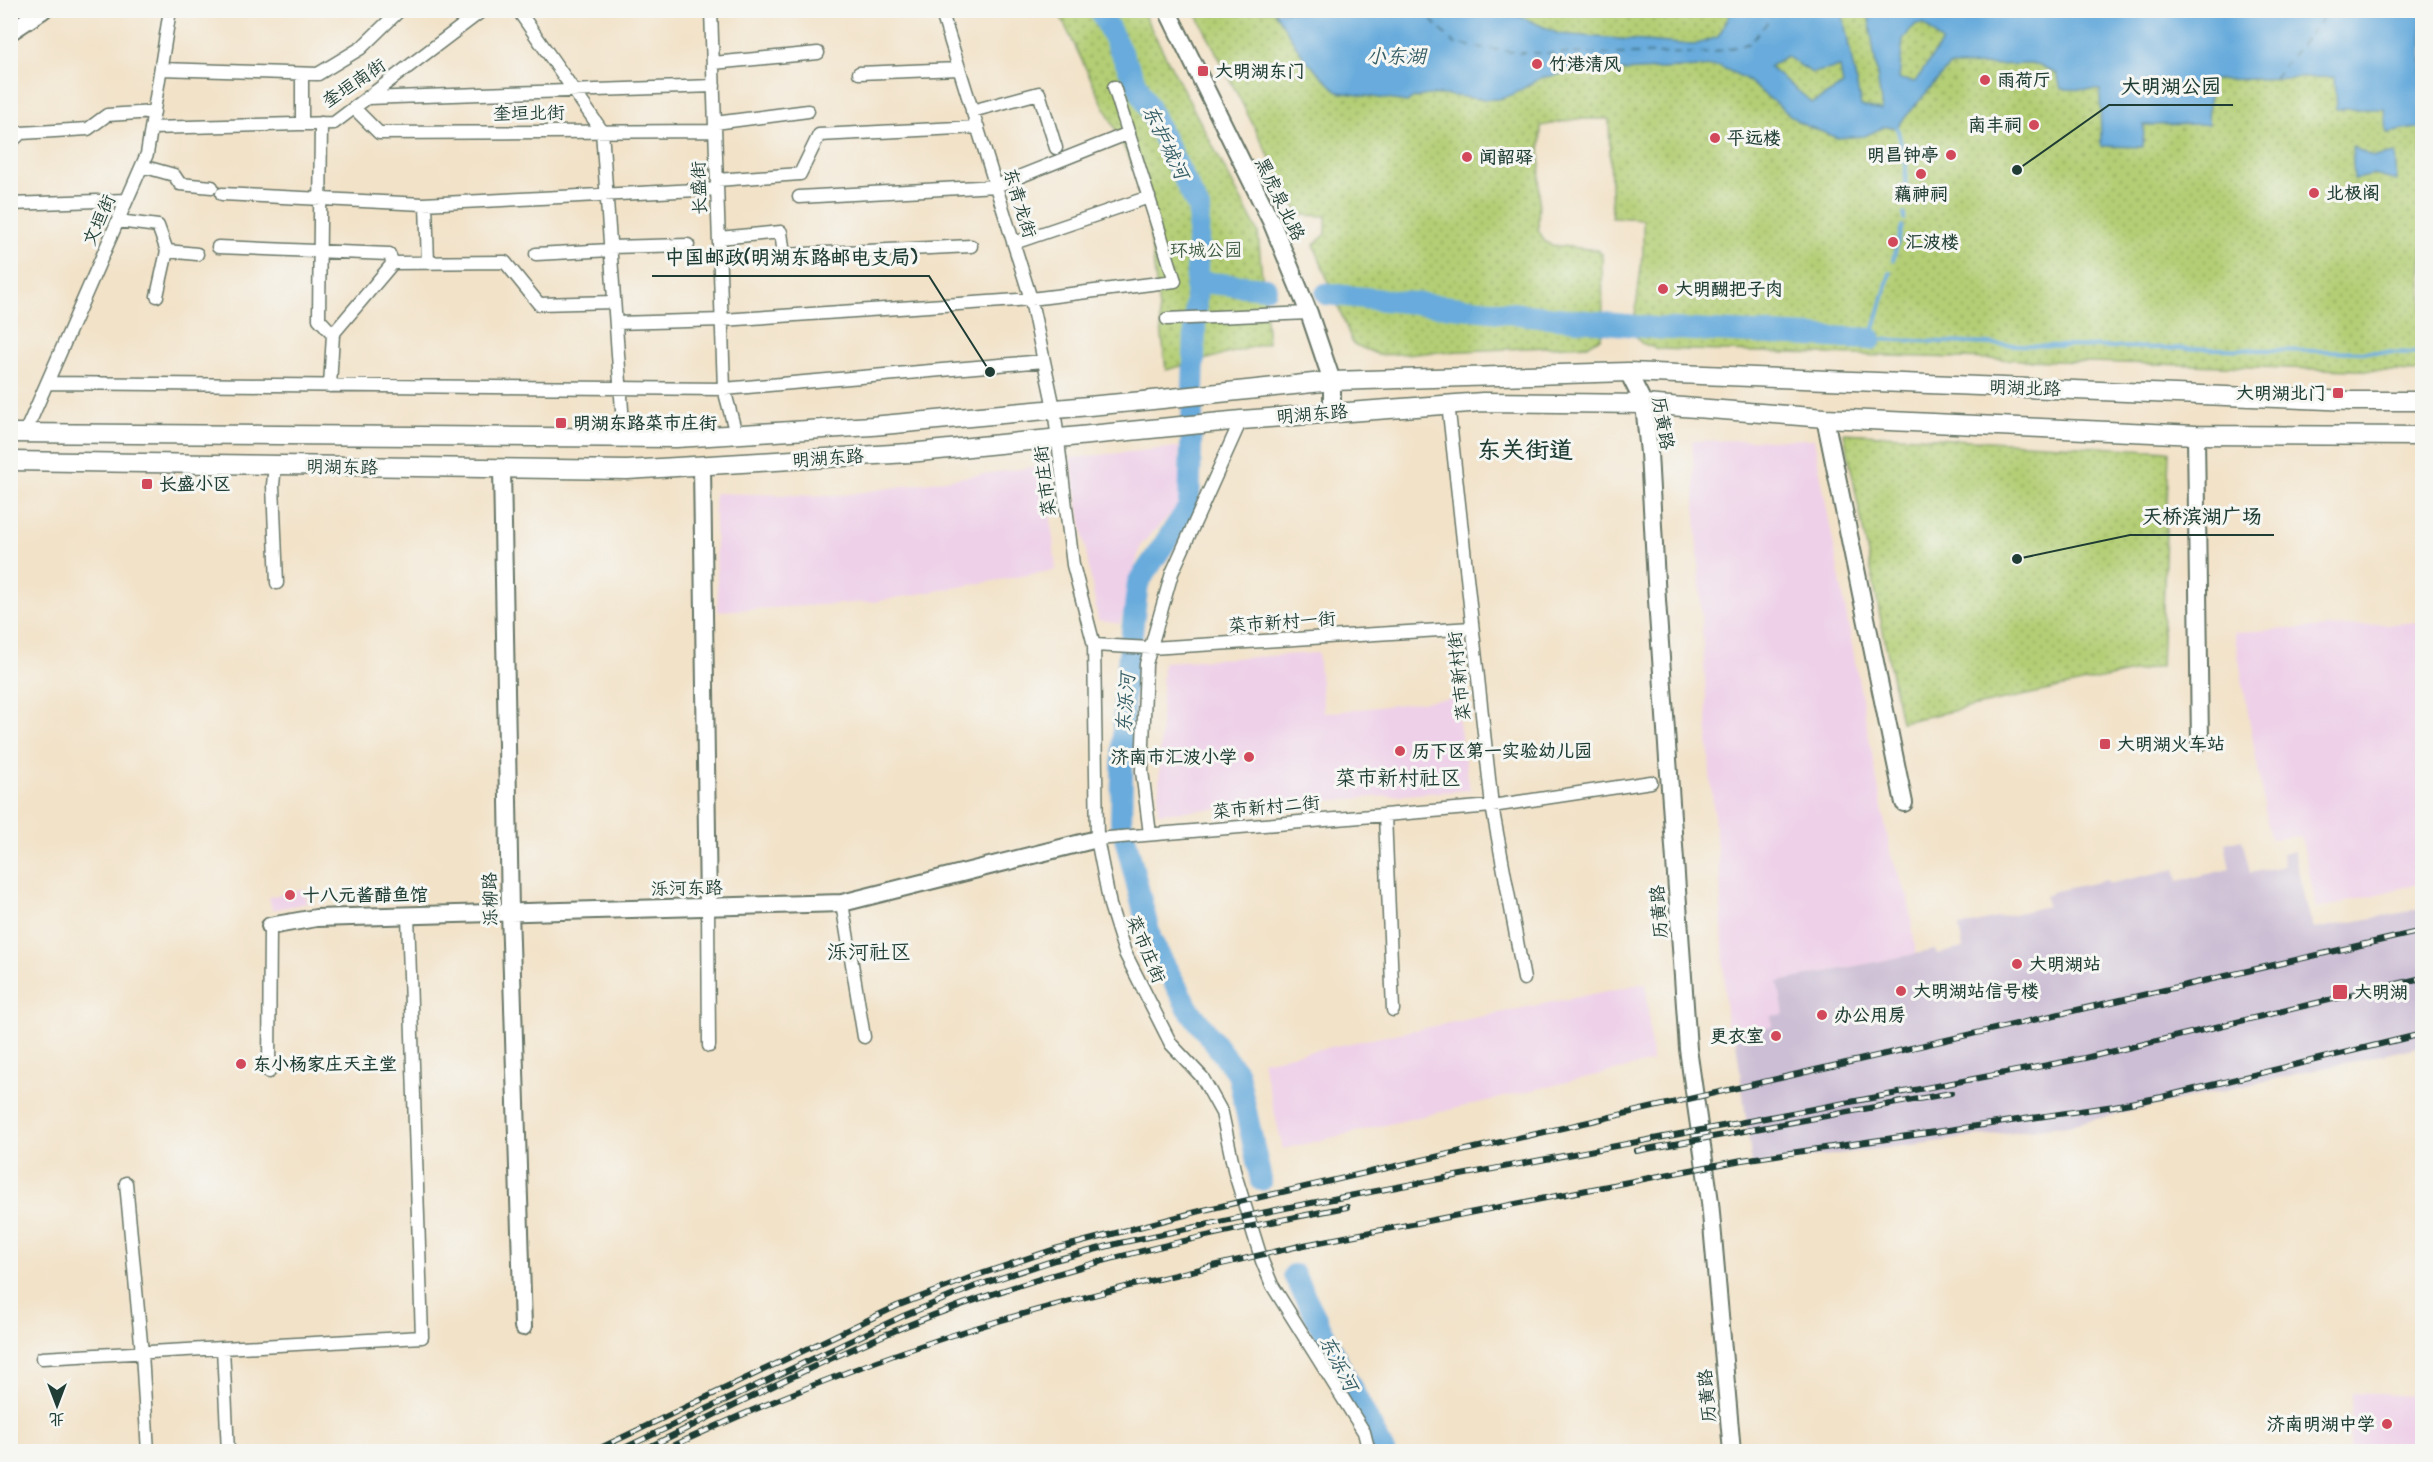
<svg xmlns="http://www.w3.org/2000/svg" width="2433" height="1462" viewBox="0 0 2433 1462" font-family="'Architects Daughter','LXGW WenKai TC',sans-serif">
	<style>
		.built { fill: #eed0e8 }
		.railway { fill: #ccbed4 }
		.park { fill: url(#park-dots); stroke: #698654; stroke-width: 1.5 }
		.water { fill: #67abdc; stroke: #437488; stroke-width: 1.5; fill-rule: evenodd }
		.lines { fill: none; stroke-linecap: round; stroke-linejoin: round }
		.stream { stroke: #67abdc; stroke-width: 4 }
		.river { stroke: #67abdc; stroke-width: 22 }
		.ferry { stroke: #355e66; stroke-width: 1.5; stroke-dasharray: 8 6; stroke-linecap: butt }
		.street-casing { stroke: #697768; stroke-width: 15 }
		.secondary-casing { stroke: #697768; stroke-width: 20 }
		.primary-casing { stroke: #697768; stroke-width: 21 }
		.street { stroke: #fff; stroke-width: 12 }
		.secondary { stroke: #fff; stroke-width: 16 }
		.primary { stroke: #fff; stroke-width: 18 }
		.rail-casing { stroke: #1f3d34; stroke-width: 6 }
		.rail { stroke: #f6f6f2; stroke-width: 4; stroke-dasharray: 11; stroke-linecap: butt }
		.poi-dot { fill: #d1495b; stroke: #f6f6f2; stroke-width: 2 }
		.labels { text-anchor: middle; stroke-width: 6; stroke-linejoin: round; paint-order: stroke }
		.poi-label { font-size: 18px; font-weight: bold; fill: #1f3d34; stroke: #f6f6f2; text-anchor: start }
		.street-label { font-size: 18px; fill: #1f3d34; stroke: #f6f6f2 }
		.park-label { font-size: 18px; fill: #3d5a41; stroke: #f6f6f2 }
		.water-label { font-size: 20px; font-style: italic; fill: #355e66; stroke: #f6f6f2 }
		.quarter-label { font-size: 21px; fill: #1f3d34; stroke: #f6f6f2 }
		.district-label { font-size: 24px; font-weight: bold; fill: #1f3d34; stroke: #f6f6f2 }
		.leader { fill: none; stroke: #1f3d34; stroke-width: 2 }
		.callout-dot { fill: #1f3d34; stroke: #f6f6f2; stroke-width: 2 }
		.callout-label { font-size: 20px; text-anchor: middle; font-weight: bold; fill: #1f3d34; stroke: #f6f6f2; stroke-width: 6; stroke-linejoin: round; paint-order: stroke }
	</style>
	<defs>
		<pattern id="park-dots" width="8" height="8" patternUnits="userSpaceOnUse" patternTransform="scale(1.5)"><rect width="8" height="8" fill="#b3ce74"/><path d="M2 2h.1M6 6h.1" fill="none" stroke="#91a860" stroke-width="1.8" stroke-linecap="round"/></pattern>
	</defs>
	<rect width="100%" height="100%" fill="#f6f6f2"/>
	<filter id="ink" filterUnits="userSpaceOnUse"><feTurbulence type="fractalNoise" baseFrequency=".0167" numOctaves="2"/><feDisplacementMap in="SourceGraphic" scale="12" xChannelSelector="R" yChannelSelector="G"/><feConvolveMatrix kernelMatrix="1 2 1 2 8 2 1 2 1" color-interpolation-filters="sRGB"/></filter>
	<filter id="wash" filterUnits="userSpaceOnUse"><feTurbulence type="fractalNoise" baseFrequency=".008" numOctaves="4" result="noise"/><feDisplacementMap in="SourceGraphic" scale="24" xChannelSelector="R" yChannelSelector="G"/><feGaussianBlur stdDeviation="1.35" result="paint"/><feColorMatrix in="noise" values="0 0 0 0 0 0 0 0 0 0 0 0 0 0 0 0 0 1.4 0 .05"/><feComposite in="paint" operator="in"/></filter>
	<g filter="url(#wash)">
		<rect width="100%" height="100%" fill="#f2e2c8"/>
		<path class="built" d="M 1814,439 L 1891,856 L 1908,898 L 1916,954 L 1779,982 L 1784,1014 L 1773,1026 L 1727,1035 L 1720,879 L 1710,774 L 1692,441 Z
			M 1179,447 L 1179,505 L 1141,545 L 1120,624 L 1098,620 L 1070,458 Z
			M 1046,465 L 1056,570 L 873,602 L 718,611 L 714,493 L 836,496 Z
			M 2422,622 L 2422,883 L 2317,909 L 2301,836 L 2270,839 L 2234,632 Z
			M 1318,653 L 1324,713 L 1455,698 L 1470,790 L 1158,813 L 1163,662 Z
			M 305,889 L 307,903 L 272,910 L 269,897 Z
			M 1646,983 L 1652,1062 L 1283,1149 L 1262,1061 Z
			M 2352,1393 L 2422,1396 L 2422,1451 L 2350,1451 Z"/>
		<path class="railway" d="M 2242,839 L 2250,873 L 2284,866 L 2282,854 L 2294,851 L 2305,902 L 2314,929 L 2422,909 L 2422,1046 L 2069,1125 L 1752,1165 L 1735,1033 L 1772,1026 L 1771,1016 L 1784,1014 L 1778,982 L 1935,950 L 1937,954 L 1963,948 L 1959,927 L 2047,906 L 2045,896 L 2051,894 L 2051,892 L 2107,880 L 2108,884 L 2175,869 L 2178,881 L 2230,869 L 2225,843 Z"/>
		<path class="park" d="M 1058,11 L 1142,11 L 1258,232 L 1268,343 L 1166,370 L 1145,191 Z
			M 1195,11 L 2422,11 L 2422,372 L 1657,349 L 1641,343 L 1633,332 L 1643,252 L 1643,219 L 1612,217 L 1609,119 L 1577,119 L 1541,126 L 1538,229 L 1545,242 L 1551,245 L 1598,250 L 1602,254 L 1603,330 L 1600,338 L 1589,345 L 1379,355 L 1353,344 L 1314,245 L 1326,234 L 1326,216 L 1299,215 Z
			M 1844,433 L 2169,451 L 2161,666 L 1901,722 Z"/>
		<path class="water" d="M 1274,11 L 1509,11 L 1559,34 L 1694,45 L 1718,37 L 1729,17 L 1729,11 L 1842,11 L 1861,106 L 1882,110 L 1868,11 L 2422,11 L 2422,127 L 2387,133 L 2385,109 L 2336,109 L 2334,77 L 2210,80 L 2208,124 L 2144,125 L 2143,147 L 2101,146 L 2100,90 L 2061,89 L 2057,74 L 2038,64 L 2032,64 L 1949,66 L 1897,127 L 1884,127 L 1865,136 L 1837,138 L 1800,123 L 1744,78 L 1719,66 L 1562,74 C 1554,76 1545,76 1539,79 C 1525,86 1514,97 1498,99 C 1469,102 1433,86 1407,102 L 1338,92 L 1304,58 ZM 1916,24 L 1924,24 L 1942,42 L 1915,82 L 1899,79 L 1903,39 ZM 1786,56 L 1812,73 L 1840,67 L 1843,85 L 1813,103 L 1769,67 Z
			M 2352,147 L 2374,157 L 2395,153 L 2397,181 L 2374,175 L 2354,179 Z"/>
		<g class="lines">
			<path class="stream" d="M 1897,127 L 1906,164 L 1905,194
				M 1904,219 L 1904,214
				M 1893,260 L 1902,226
				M 1890,273 L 1871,339 L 2015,345 L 2422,353"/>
			<path class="river" d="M 1100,10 L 1199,209 L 1189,507 L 1138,583 L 1124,697 L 1121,821 L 1151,940 L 1188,1008 L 1238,1074 L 1261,1180
				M 1198,282 L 1266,288
				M 1326,294 L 1655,328 L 1871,339
				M 1294,1275 L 1384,1452"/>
			<path class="ferry" d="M 1421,10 L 1455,44 L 1519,53 L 1628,54 L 1711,53 L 1750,43 L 1770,19 L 1773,10
				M 2274,78 L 2329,10"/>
		</g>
	</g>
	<g filter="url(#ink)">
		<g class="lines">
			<defs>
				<path id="street" d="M 518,10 L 602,131 L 624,438
					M 711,10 L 724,389 L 736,434
					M 941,10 L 1030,296 L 1054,408 L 1073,565 L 1094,645 L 1097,839 L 1110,905 L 1125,953 L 1171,1044 L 1202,1077 L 1222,1113 L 1235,1174 L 1262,1261 L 1272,1285 L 1364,1432 L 1369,1452
					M 713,63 L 818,53
					M 161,69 L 318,74 L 361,48 L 400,10
					M 859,73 L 959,69
					M 302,74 L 302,124
					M 367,98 L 714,86
					M 354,108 L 379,133 L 715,131
					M 972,111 L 1039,93 L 1056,148
					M 321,123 L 319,319 L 333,334
					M 715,123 L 808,111
					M 151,128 L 334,123 L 483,10
					M 10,143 L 21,133 L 88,129 L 107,115 L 154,112
					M 142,166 L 174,175 L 180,184 L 212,187
					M 717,180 L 800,174 L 819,135 L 978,127
					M 222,194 L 423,204 L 717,189
					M 799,197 L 996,186 L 1129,133
					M 10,204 L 127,200
					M 426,204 L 428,263
					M 118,221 L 158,226 L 167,251 L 197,254
					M 719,238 L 781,232 L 784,255 L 971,246
					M 1014,243 L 1149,197
					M 218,247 L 389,254 L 393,263
					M 610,247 L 688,245
					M 536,254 L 611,250
					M 157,296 L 167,251
					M 1167,319 L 1309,313
					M 616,323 L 723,320 L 1031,299 L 1175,281 L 1114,87
					M 47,383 L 724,389 L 1044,361
					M 330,386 L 333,334 L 393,263 L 505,262 L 539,304 L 614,302
					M 1448,403 L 1492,806 L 1524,979
					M 25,433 L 147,154 L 170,10
					M 275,466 L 273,485 L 277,583
					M 1094,645 L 1151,648 L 1472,628
					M 1385,815 L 1393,1010
					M 1150,834 L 1142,771 L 1146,664 L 1172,573 L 1241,420
					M 1097,839 L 1492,806 L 1651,782
					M 842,903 L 864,1037
					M 708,908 L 709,1046
					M 269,1072 L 270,926
					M 126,1183 L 142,1353 L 148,1452
					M 223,1348 L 228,1452
					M 42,1358 L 422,1337 L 408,915"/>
				<path id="secondary" d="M 1167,10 L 1271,221 L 1309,313 L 1332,381 L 1332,412
					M 10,32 L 43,10
					M 1628,372 L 1644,404 L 1649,453 L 1657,600 L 1688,1049 L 1710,1202 L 1732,1452
					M 1825,418 L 1904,803
					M 2196,435 L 2200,742
					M 702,466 L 708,908
					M 502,469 L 510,911 L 523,1327
					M 270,926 L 316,918 L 842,903 L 1097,839"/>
				<path id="primary" d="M 10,433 L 676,438 L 872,426 L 1143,401 L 1332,381 L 1628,372 L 2351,401 L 2422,401
					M 10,461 L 627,470 L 909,453 L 1241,420 L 1483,402 L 1644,404 L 1825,418 L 2196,435 L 2422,436"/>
			</defs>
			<use href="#street" class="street-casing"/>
			<use href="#secondary" class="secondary-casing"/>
			<use href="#primary" class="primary-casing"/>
			<use href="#street" class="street"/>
			<use href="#secondary" class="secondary"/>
			<use href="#primary" class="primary"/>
			<defs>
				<path id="rail" d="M 1636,1151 L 1951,1093
					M 592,1452 L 897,1306 L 972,1277 L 1055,1249 L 1204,1210 L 2422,931
					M 616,1452 L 903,1316 L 976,1286 L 1055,1260 L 1120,1243 L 1290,1207 L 2085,1058 L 2422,978
					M 639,1452 C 727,1409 815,1363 906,1326 C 1048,1268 1197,1236 1347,1207
					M 660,1452 C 768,1401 881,1356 995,1322 C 1097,1292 1200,1269 1304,1245 L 1742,1160 L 2114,1106 L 2162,1097 L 2422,1034"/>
			</defs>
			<use href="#rail" class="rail-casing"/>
			<use href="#rail" class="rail"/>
		</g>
	</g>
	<g class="poi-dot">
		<circle cx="1537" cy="64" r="6"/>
		<rect x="1197" y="65" width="12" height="12" rx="3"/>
		<circle cx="1985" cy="80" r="6"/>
		<circle cx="2034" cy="125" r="6"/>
		<circle cx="1715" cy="138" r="6"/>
		<circle cx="1951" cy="155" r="6"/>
		<circle cx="1467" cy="157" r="6"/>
		<circle cx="1921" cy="174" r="6"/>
		<circle cx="2314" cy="193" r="6"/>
		<circle cx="1893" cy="242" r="6"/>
		<circle cx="1663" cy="289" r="6"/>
		<rect x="2332" y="387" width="12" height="12" rx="3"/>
		<rect x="555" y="417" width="12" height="12" rx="3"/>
		<rect x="141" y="478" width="12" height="12" rx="3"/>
		<rect x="2099" y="738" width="12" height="12" rx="3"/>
		<circle cx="1400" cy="751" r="6"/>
		<circle cx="1249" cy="757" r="6"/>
		<circle cx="290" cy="895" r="6"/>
		<circle cx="2017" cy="964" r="6"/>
		<circle cx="1901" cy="991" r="6"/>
		<rect x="2332" y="984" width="16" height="16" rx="3"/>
		<circle cx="1822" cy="1015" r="6"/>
		<circle cx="1776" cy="1036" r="6"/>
		<circle cx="241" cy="1064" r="6"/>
		<circle cx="2387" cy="1424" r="6"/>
	</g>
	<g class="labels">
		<g class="poi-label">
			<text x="1549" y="70">竹港清风</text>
			<text x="1215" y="77">大明湖东门</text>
			<text x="1997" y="86">雨荷厅</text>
			<text x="2022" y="131" text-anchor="end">南丰祠</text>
			<text x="1727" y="144">平远楼</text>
			<text x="1939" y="161" text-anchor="end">明昌钟亭</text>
			<text x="1479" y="163">闻韶驿</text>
			<text x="2326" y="199">北极阁</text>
			<text x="1921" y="200" text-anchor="middle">藕神祠</text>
			<text x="1905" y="248">汇波楼</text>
			<text x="1675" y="295">大明醐把子肉</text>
			<text x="2326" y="399" text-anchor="end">大明湖北门</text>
			<text x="573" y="429">明湖东路菜市庄街</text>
			<text x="159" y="490">长盛小区</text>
			<text x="2117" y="750">大明湖火车站</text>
			<text x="1412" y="757">历下区第一实验幼儿园</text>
			<text x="1237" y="763" text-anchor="end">济南市汇波小学</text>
			<text x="302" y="901">十八元酱醋鱼馆</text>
			<text x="2029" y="970">大明湖站</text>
			<text x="1913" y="997">大明湖站信号楼</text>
			<text x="2354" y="998">大明湖</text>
			<text x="1834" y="1021">办公用房</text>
			<text x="1764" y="1042" text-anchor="end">更衣室</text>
			<text x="253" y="1070">东小杨家庄天主堂</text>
			<text x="2375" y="1430" text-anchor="end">济南明湖中学</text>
		</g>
		<g class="street-label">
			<text transform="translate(354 83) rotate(-34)" y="6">奎垣南街</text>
			<text transform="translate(529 113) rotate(-1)" y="6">奎垣北街</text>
			<text transform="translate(699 188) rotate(-92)" y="6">长盛街</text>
			<text transform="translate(1280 199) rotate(64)" y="6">黑虎泉北路</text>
			<text transform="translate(1020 203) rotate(73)" y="6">东青龙街</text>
			<text transform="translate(99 220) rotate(-66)" y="6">文垣街</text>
			<text transform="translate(2025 388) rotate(2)" y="6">明湖北路</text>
			<text transform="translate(1312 414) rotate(-5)" y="6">明湖东路</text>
			<text transform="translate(1663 423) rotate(80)" y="6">历黄路</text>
			<text transform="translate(828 458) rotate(-4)" y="6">明湖东路</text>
			<text transform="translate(342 467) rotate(1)" y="6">明湖东路</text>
			<text transform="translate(1045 481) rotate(-97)" y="6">菜市庄街</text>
			<text transform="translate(1282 622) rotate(-4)" y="6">菜市新村一街</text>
			<text transform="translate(1459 676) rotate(-96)" y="6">菜市新村街</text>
			<text transform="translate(1266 807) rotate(-5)" y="6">菜市新村二街</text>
			<text transform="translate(687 888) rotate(-1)" y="6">泺河东路</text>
			<text transform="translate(490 899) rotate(-91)" y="6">泺柳路</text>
			<text transform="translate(1659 912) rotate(-94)" y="6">历黄路</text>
			<text transform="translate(1146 949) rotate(67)" y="6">菜市庄街</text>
			<text transform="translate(1707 1396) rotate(-95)" y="6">历黄路</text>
		</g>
		<g class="park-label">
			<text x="1206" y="256">环城公园</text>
		</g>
		<g class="water-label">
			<text x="1396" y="63">小东湖</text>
			<text transform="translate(1166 142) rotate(64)" y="7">东护城河</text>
			<text transform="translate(1125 703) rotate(-86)" y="7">东泺河</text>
			<text transform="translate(1339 1363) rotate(63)" y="7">东泺河</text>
		</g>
		<g class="quarter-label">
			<text x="1398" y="785">菜市新村社区</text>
			<text x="869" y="959">泺河社区</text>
		</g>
		<g class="district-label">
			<text x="1525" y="458">东关街道</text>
		</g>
	</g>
	<path class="leader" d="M2017 170L2109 105H2233M990 372L929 276H652M2017 559L2130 535H2274"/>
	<g class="callout-dot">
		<circle cx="2017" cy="170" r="6"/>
		<circle cx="990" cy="372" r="6"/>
		<circle cx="2017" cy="559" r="6"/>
	</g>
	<g class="callout-label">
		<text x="2171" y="93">大明湖公园</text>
		<text x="791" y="264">中国邮政(明湖东路邮电支局)</text>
		<text x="2202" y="523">天桥滨湖广场</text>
	</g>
	<rect width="2433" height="1462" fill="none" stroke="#f6f6f2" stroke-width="36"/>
	<g transform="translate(57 1405) rotate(180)" stroke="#f6f6f2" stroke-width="4.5" paint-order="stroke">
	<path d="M0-4.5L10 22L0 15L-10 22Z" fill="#1f3d34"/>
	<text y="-9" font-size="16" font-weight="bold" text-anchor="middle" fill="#1f3d34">北</text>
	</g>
</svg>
